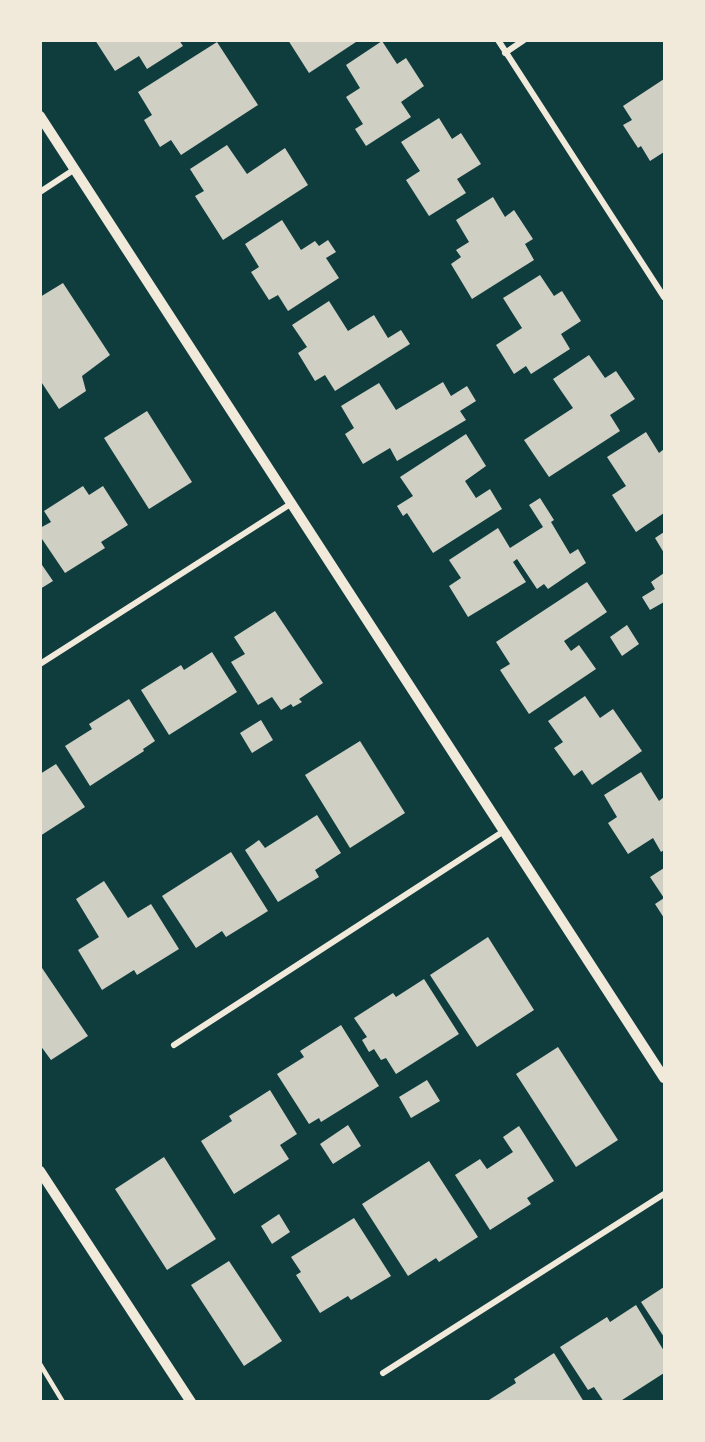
<svg xmlns="http://www.w3.org/2000/svg" width="705" height="1442" viewBox="0 0 705 1442" font-family="'Fira Sans',sans-serif">
	<style>
		.building { fill: #cfcfc3 }
		.lines { fill: none; stroke-linecap: round; stroke-linejoin: round }
		.service { stroke: #f1e9da; stroke-width: 4.5 }
		.minor { stroke: #f1e9da; stroke-width: 6 }
		.tertiary { stroke: #f1e9da; stroke-width: 10 }
	</style>
	<rect width="100%" height="100%" fill="#0f3d3e"/>
	<path class="building" d="M 95,40 L 179,40 L 183,46 L 147,69 L 139,56 L 115,71 Z
		M 288,40 L 359,40 L 309,73 Z
		M 382,41 L 397,64 L 406,58 L 424,86 L 401,102 L 411,117 L 366,146 L 355,129 L 363,124 L 346,97 L 360,88 L 346,65 Z
		M 217,42 L 258,105 L 181,155 L 171,140 L 160,147 L 144,120 L 152,115 L 138,92 Z
		M 664,79 L 664,152 L 650,161 L 641,146 L 638,148 L 623,125 L 632,120 L 623,106 Z
		M 439,118 L 452,139 L 461,133 L 481,164 L 457,179 L 466,193 L 429,216 L 406,180 L 420,171 L 401,142 Z
		M 227,145 L 247,174 L 285,148 L 308,185 L 223,240 L 195,196 L 204,191 L 190,169 Z
		M 493,197 L 505,217 L 514,210 L 533,239 L 525,244 L 534,260 L 472,299 L 451,264 L 461,257 L 456,250 L 469,242 L 456,220 Z
		M 282,220 L 301,250 L 315,241 L 319,246 L 328,240 L 336,252 L 326,258 L 339,278 L 288,311 L 278,295 L 269,300 L 251,272 L 259,267 L 245,244 Z
		M 540,275 L 554,296 L 562,291 L 581,321 L 561,334 L 570,349 L 531,374 L 526,366 L 514,374 L 496,345 L 522,328 L 503,298 Z
		M 63,283 L 110,355 L 82,376 L 86,391 L 59,409 L 40,380 L 40,297 Z
		M 329,301 L 348,331 L 374,315 L 388,338 L 401,330 L 410,344 L 335,391 L 325,375 L 315,381 L 298,353 L 307,347 L 292,325 Z
		M 589,355 L 605,378 L 616,371 L 635,399 L 610,415 L 620,431 L 549,477 L 524,440 L 573,408 L 553,379 Z
		M 443,382 L 451,396 L 467,386 L 476,401 L 460,411 L 466,420 L 397,461 L 390,448 L 363,464 L 345,434 L 354,428 L 341,406 L 379,383 L 396,410 Z
		M 147,411 L 192,482 L 149,509 L 104,438 Z
		M 646,432 L 659,453 L 664,449 L 664,513 L 636,532 L 612,495 L 626,486 L 607,457 Z
		M 466,434 L 486,466 L 465,481 L 476,498 L 490,489 L 502,509 L 433,553 L 407,513 L 403,516 L 397,506 L 413,496 L 400,477 Z
		M 83,486 L 89,495 L 103,486 L 128,525 L 101,542 L 105,548 L 65,573 L 40,536 L 40,528 L 51,522 L 44,511 Z
		M 540,498 L 554,520 L 551,522 L 570,554 L 578,549 L 586,563 L 548,589 L 544,584 L 537,589 L 517,559 L 513,562 L 526,582 L 468,617 L 449,586 L 461,578 L 449,560 L 498,528 L 510,548 L 543,527 L 529,505 Z
		M 664,532 L 664,553 L 655,538 Z
		M 40,562 L 53,581 L 40,589 Z
		M 664,573 L 664,602 L 650,610 L 642,597 L 655,589 L 651,582 Z
		M 587,582 L 607,612 L 564,641 L 571,651 L 579,645 L 596,669 L 529,714 L 500,670 L 510,664 L 496,642 Z
		M 275,611 L 323,683 L 299,699 L 302,702 L 293,707 L 291,704 L 281,710 L 272,697 L 258,705 L 231,662 L 245,654 L 234,637 Z
		M 627,625 L 639,644 L 622,656 L 610,637 Z
		M 212,652 L 237,692 L 169,735 L 141,690 L 181,665 L 184,670 Z
		M 585,696 L 600,718 L 613,709 L 642,751 L 592,785 L 582,770 L 574,776 L 554,748 L 563,742 L 548,721 Z
		M 129,699 L 155,741 L 143,749 L 144,751 L 90,786 L 65,746 L 92,729 L 89,724 Z
		M 261,720 L 273,740 L 252,753 L 240,733 Z
		M 360,741 L 405,813 L 350,848 L 305,775 Z
		M 56,764 L 85,807 L 40,836 L 40,774 Z
		M 641,772 L 659,801 L 664,797 L 664,850 L 661,852 L 653,838 L 628,854 L 608,823 L 617,817 L 604,795 Z
		M 317,815 L 341,853 L 315,870 L 319,877 L 278,902 L 245,850 L 259,840 L 265,848 Z
		M 231,852 L 268,911 L 226,937 L 222,931 L 196,948 L 162,896 Z
		M 664,868 L 664,918 L 655,904 L 664,898 L 650,877 Z
		M 104,881 L 128,918 L 151,904 L 179,949 L 137,975 L 134,970 L 102,990 L 78,950 L 99,937 L 76,899 Z
		M 488,937 L 534,1010 L 477,1047 L 430,975 Z
		M 40,965 L 88,1036 L 51,1060 L 40,1045 Z
		M 424,979 L 459,1034 L 396,1074 L 386,1058 L 381,1060 L 374,1049 L 369,1052 L 362,1040 L 367,1037 L 354,1018 L 393,993 L 396,997 Z
		M 341,1025 L 379,1086 L 321,1122 L 319,1118 L 309,1124 L 277,1074 L 304,1057 L 300,1051 Z
		M 558,1047 L 618,1140 L 576,1167 L 516,1074 Z
		M 427,1080 L 440,1101 L 411,1118 L 399,1097 Z
		M 270,1090 L 297,1134 L 280,1145 L 289,1159 L 234,1194 L 201,1141 L 232,1121 L 229,1116 Z
		M 348,1125 L 361,1146 L 333,1164 L 320,1144 Z
		M 519,1126 L 554,1181 L 527,1198 L 531,1204 L 490,1230 L 455,1175 L 480,1159 L 487,1169 L 513,1152 L 503,1137 Z
		M 164,1157 L 216,1239 L 167,1270 L 115,1189 Z
		M 429,1161 L 478,1237 L 439,1262 L 436,1258 L 408,1276 L 362,1204 Z
		M 279,1214 L 290,1232 L 272,1244 L 261,1226 Z
		M 354,1218 L 391,1276 L 351,1300 L 348,1296 L 320,1313 L 296,1275 L 301,1272 L 291,1257 Z
		M 229,1261 L 282,1341 L 244,1366 L 191,1285 Z
		M 664,1287 L 664,1337 L 641,1302 Z
		M 636,1305 L 664,1351 L 664,1373 L 619,1402 L 604,1402 L 594,1387 L 588,1390 L 560,1347 L 607,1317 L 610,1322 Z
		M 554,1353 L 584,1402 L 491,1402 L 489,1400 L 516,1383 L 514,1379 Z"/>
	<g class="lines">
		<path class="service" d="M 40,1364 L 63,1402"/>
		<path class="minor" d="M 498,40 L 664,297
			M 505,53 L 524,40
			M 40,192 L 75,169
			M 40,664 L 292,503
			M 174,1045 L 504,831
			M 383,1373 L 664,1194"/>
		<path class="tertiary" d="M 40,116 L 664,1078
			M 40,1171 L 191,1402"/>
	</g>
	<rect width="705" height="1442" fill="none" stroke="#f1e9da" stroke-width="84"/>
</svg>
